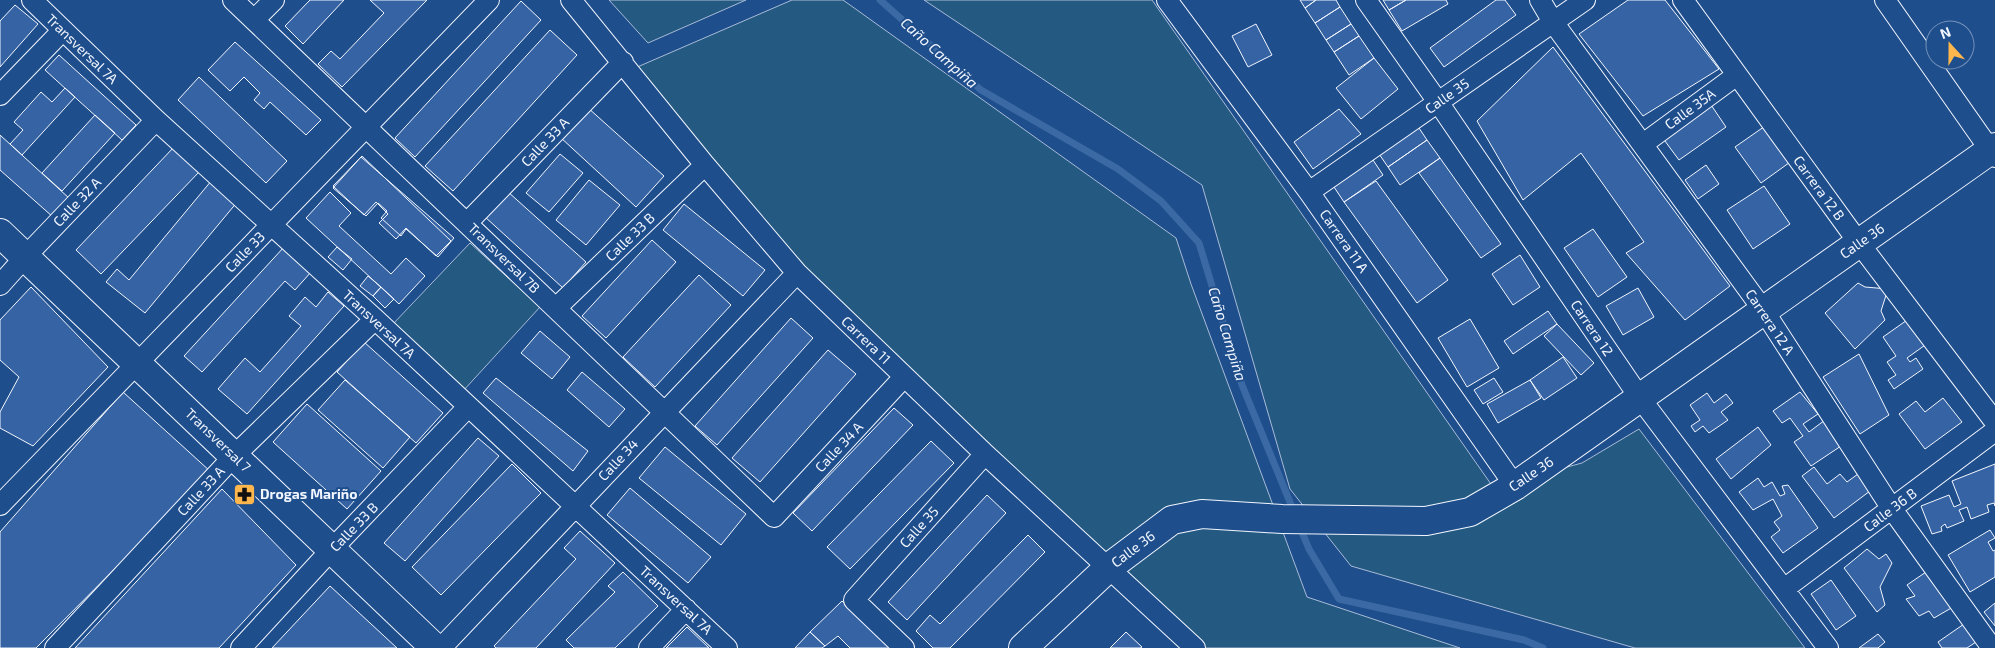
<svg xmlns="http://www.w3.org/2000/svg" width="1995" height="648" viewBox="0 0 1995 648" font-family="'Exo 2',sans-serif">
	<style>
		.green { fill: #245a82; stroke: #a8bbd7 }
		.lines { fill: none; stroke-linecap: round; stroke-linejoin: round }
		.stream { stroke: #3b69a3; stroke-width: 7 }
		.building { fill: #3563a3; stroke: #f2f6ff }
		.street-casing { stroke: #f2f6ff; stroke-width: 22 }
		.secondary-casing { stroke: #f2f6ff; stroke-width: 30 }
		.street { stroke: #1f4e8c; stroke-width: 20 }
		.secondary { stroke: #1f4e8c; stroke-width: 28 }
		.labels { text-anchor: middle; stroke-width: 4; stroke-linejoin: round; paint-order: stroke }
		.street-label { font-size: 14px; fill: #f2f6ff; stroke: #1f4e8c }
		.poi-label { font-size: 14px; font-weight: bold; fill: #f2f6ff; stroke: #1f4e8c; text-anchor: start }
		.water-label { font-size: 15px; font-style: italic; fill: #f2f6ff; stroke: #1f4e8c }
	</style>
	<rect width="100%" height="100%" fill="#1f4e8c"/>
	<path class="green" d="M 609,0 L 746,0 L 648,43 Z
		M 792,0 L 843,0 L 1176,238 L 1191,284 L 1307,597 L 1460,648 L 1206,648 L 811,285 L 635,68 Z
		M 924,0 L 1152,0 L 1493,487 L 1582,463 L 1639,429 L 1805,648 L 1635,648 L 1351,566 L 1290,489 L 1202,185 Z
		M 470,243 L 540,307 L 463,391 L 392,325 Z"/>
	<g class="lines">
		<path class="stream" d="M 880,0 L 981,90 L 1118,169 L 1161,201 L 1199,243 L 1242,385 L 1294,512
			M 1299,525 L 1309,549 L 1339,599 L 1524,640 L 1543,648"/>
	</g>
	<path class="building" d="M 310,0 L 344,0 L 303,44 L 285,26 Z
		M 370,0 L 427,0 L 342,87 L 318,64 L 331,51 L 340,59 L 384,13 Z
		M 1300,0 L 1316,0 L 1305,8 Z
		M 1316,0 L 1336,0 L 1340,7 L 1315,23 L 1305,8 Z
		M 1383,0 L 1406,0 L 1389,10 Z
		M 1406,0 L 1446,0 L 1448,4 L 1402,31 L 1389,10 Z
		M 1496,0 L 1505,0 L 1516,15 L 1444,67 L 1430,48 Z
		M 1628,0 L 1665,0 L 1719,69 L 1643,116 L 1579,34 Z
		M 521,1 L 541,20 L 415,157 L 395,138 Z
		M 15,5 L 38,24 L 0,67 L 0,21 Z
		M 1340,7 L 1351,24 L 1326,40 L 1315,23 Z
		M 1256,24 L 1272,55 L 1248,67 L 1232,36 Z
		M 1351,24 L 1359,36 L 1334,52 L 1326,40 Z
		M 550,30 L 577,55 L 453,191 L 425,166 Z
		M 1359,36 L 1374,58 L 1349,75 L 1334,52 Z
		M 235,42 L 321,120 L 306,135 L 270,102 L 264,109 L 254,100 L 260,93 L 244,77 L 230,91 L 208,70 Z
		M 1553,47 L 1730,286 L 1685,320 L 1626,253 L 1644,242 L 1581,153 L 1523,200 L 1477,121 Z
		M 59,55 L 136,125 L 122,140 L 45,70 Z
		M 1374,58 L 1398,89 L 1361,119 L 1336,88 Z
		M 199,77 L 287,161 L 266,183 L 178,100 Z
		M 65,88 L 75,97 L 22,155 L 10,144 L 23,130 L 14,122 L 41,92 L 52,102 Z
		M 1707,99 L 1726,127 L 1679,160 L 1659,133 Z
		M 587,107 L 664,176 L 636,207 L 560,137 Z
		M 1339,109 L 1361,134 L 1313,169 L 1294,142 Z
		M 95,115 L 115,133 L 62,191 L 42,173 Z
		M 1768,124 L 1793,160 L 1761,183 L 1735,147 Z
		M 1417,125 L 1427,140 L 1388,167 L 1377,151 Z
		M 0,135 L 70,199 L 53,217 L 0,170 Z
		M 1427,140 L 1440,158 L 1400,185 L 1388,167 Z
		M 174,147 L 200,171 L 101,274 L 76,250 Z
		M 560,154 L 583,173 L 549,212 L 526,193 Z
		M 362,156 L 451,241 L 436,256 L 406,228 L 396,239 L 379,223 L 388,214 L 376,202 L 364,215 L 333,186 Z
		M 361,157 L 454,238 L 438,257 L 406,229 L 401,236 L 381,218 L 387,211 L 378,203 L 366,216 L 333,188 Z
		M 1371,157 L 1383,175 L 1344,202 L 1332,184 Z
		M 1440,158 L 1501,244 L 1481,258 L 1419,173 Z
		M 1706,165 L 1719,184 L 1698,199 L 1685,180 Z
		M 212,180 L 238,201 L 145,313 L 106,282 L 117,269 L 129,280 Z
		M 589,180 L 620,205 L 586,245 L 556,220 Z
		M 1376,181 L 1448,280 L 1417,303 L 1344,202 Z
		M 1764,186 L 1790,224 L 1753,249 L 1727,210 Z
		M 507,191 L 586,262 L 563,288 L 484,216 Z
		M 330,192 L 351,213 L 339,226 L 391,274 L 406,258 L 425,276 L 399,304 L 306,218 Z
		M 684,204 L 765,270 L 743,296 L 663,230 Z
		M 1593,229 L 1627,277 L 1598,297 L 1564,248 Z
		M 652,240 L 676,262 L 606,338 L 582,316 Z
		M 284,247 L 311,272 L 295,290 L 285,281 L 202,372 L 184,356 Z
		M 337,247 L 352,259 L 343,270 L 328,257 Z
		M 1520,255 L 1540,287 L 1513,305 L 1492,274 Z
		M 699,275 L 731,305 L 655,387 L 623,357 Z
		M 368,276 L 381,287 L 373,296 L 360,286 Z
		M 1858,283 L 1865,287 L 1888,289 L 1881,311 L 1885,320 L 1855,349 L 1825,313 Z
		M 31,287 L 108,367 L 33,446 L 0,428 L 0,412 L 19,377 L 0,360 L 0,320 Z
		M 381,287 L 394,299 L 385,308 L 373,296 Z
		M 1638,288 L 1654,317 L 1623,335 L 1606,306 Z
		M 328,292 L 344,306 L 247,414 L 218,389 L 245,358 L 260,372 L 301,326 L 289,316 L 305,297 L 316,307 Z
		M 1548,311 L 1557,324 L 1513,354 L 1504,341 Z
		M 791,318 L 813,338 L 717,445 L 695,426 Z
		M 1910,318 L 1928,343 L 1907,358 L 1910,362 L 1916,358 L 1923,369 L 1894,389 L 1888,380 L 1896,375 L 1887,362 L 1896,356 L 1883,337 Z
		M 1470,319 L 1499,368 L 1467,387 L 1438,338 Z
		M 1557,324 L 1594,363 L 1581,375 L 1544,336 Z
		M 540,331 L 570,357 L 552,379 L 521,353 Z
		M 364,342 L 443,413 L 416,443 L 337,372 Z
		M 828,350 L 856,374 L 760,482 L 732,458 Z
		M 1859,354 L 1889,415 L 1860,434 L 1823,377 Z
		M 1563,357 L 1577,378 L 1544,400 L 1530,380 Z
		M 582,372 L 625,409 L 609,427 L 567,390 Z
		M 496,378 L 588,451 L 573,471 L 483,393 Z
		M 1494,378 L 1503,392 L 1483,404 L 1474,390 Z
		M 345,380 L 410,437 L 383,468 L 318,410 Z
		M 1530,380 L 1541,398 L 1498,423 L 1487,404 Z
		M 123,392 L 211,472 L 36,648 L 0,648 L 0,532 Z
		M 1800,392 L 1818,414 L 1803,424 L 1809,432 L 1825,420 L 1844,444 L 1811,466 L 1794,442 L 1803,436 L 1790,418 L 1782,423 L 1773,411 Z
		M 1707,393 L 1714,403 L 1726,394 L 1733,403 L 1721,412 L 1728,420 L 1709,433 L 1703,426 L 1695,432 L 1691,426 L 1700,420 L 1690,405 Z
		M 1943,398 L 1962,422 L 1925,449 L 1899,414 L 1916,401 L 1925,412 Z
		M 307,404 L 381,471 L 347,509 L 273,442 Z
		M 894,408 L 913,425 L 812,531 L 793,513 Z
		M 1758,427 L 1771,445 L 1731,479 L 1716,459 Z
		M 478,438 L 499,456 L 405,561 L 384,543 Z
		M 931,441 L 954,463 L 850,569 L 827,547 Z
		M 665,447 L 746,514 L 721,545 L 639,478 Z
		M 512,464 L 541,493 L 441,595 L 412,567 Z
		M 1995,464 L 1995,506 L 1994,503 L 1987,505 L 1989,512 L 1971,519 L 1967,507 L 1959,510 L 1964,521 L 1947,528 L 1945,524 L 1941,527 L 1942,531 L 1932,534 L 1921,506 L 1949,495 L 1954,507 L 1961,504 L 1952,481 Z
		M 1814,467 L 1827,484 L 1840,474 L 1847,482 L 1858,474 L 1870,491 L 1834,518 L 1802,476 Z
		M 1758,478 L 1764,487 L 1772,482 L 1780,496 L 1785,494 L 1782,486 L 1788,485 L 1818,528 L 1783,553 L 1771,537 L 1780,530 L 1774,522 L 1782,516 L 1773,499 L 1753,510 L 1739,492 Z
		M 630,488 L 711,557 L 688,583 L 607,515 Z
		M 222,489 L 296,565 L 219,648 L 75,648 Z
		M 987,495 L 1006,513 L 907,620 L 888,602 Z
		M 1990,530 L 1995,538 L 1988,542 L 1993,551 L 1995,550 L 1995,577 L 1970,592 L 1948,555 Z
		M 580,531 L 615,563 L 536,648 L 496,648 L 494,646 L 576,559 L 564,548 Z
		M 1028,535 L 1045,552 L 950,648 L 933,648 L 916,631 L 930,615 L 940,624 Z
		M 1867,549 L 1879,559 L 1886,554 L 1892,563 L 1880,587 L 1885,605 L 1877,612 L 1844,568 Z
		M 623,572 L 658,606 L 615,648 L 574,648 L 566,640 L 615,592 L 608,586 Z
		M 1926,572 L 1953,607 L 1934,618 L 1929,611 L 1919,616 L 1906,599 L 1915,596 L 1907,585 Z
		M 1831,580 L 1856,616 L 1836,630 L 1811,594 Z
		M 330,586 L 397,648 L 272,648 Z
		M 842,601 L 890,648 L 850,648 L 838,636 L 825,646 L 810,632 Z
		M 1995,603 L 1995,626 L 1984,612 Z
		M 1964,624 L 1976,642 L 1967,648 L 1942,648 L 1938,642 Z
		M 687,627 L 709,648 L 666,648 Z
		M 810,632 L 825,646 L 822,648 L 795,648 Z
		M 1126,632 L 1142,647 L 1140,648 L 1110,648 Z
		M 1878,634 L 1885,642 L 1878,648 L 1859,648 Z"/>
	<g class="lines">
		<defs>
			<path id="street" d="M 32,0 L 156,120 L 375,319 L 727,648
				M 233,0 L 774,517 L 904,377
				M 571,0 L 705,165 L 797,273 L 985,454 L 1195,648
				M 1167,0 L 1309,192 L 1515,486
				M 1366,0 L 1438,102 L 1640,398 L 1828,648
				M 1540,0 L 1553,22 L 1764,311 L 1892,509 L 1992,648
				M 1683,0 L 1859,243 L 1995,422
				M 1885,0 L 1995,157
				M 254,20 L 274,0
				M 0,95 L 63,30
				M 1643,144 L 1737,75
				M 1309,192 L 1585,0
				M 467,223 L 623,62
				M 0,285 L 25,257 L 156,120
				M 556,308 L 705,165
				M 0,505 L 489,0
				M 1784,589 L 1995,431
				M 55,648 L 234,456 L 375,319
				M 241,648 L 332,549 L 468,407
				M 441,648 L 797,273
				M 649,648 L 686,609
				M 904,648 L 854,600 L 985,454"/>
			<path id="secondary" d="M 0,233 L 435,648
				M 1023,648 L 1108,568 L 1172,520 L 1202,514 L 1282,519 L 1426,521 L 1470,512 L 1515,486 L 1995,147"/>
		</defs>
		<use href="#street" class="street-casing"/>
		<use href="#secondary" class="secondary-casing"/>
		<use href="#street" class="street"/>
		<use href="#secondary" class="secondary"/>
	</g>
	<defs>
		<symbol id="pharmacy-square" viewBox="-11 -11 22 22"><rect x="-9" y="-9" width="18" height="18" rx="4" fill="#ffb74d" stroke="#1f4e8c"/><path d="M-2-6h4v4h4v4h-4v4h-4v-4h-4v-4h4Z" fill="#111"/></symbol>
	</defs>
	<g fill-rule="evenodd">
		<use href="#pharmacy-square" x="232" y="482" width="25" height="25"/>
	</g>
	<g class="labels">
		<g class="street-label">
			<text transform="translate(82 49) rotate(44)" y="5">Transversal 7A</text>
			<text transform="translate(1447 96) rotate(-35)" y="5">Calle 35</text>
			<text transform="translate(1690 109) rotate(-36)" y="5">Calle 35A</text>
			<text transform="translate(545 142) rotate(-46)" y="5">Calle 33 A</text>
			<text transform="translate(1819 188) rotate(54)" y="5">Carrera 12 B</text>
			<text transform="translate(77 202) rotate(-46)" y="5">Calle 32 A</text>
			<text transform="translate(630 237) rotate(-44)" y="5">Calle 33 B</text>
			<text transform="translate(1344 241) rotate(55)" y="5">Carrera 11 A</text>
			<text transform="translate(1862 241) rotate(-35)" y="5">Calle 36</text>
			<text transform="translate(245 252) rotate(-46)" y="5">Calle 33</text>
			<text transform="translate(504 258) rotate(44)" y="5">Transversal 7B</text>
			<text transform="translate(1770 322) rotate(56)" y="5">Carrera 12 A</text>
			<text transform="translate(379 324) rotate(43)" y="5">Transversal 7A</text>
			<text transform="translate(1592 328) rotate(56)" y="5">Carrera 12</text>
			<text transform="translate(866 340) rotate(44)" y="5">Carrera 11</text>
			<text transform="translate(218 440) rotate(44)" y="5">Transversal 7</text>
			<text transform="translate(839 447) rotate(-47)" y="5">Calle 34 A</text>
			<text transform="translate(618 460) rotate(-47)" y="5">Calle 34</text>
			<text transform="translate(1531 474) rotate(-34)" y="5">Calle 36</text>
			<text transform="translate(201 491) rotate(-47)" y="5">Calle 33 A</text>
			<text transform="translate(1890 510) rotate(-37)" y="5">Calle 36 B</text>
			<text transform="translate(354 527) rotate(-46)" y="5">Calle 33 B</text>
			<text transform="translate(919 527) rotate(-48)" y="5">Calle 35</text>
			<text transform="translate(1133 549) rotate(-37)" y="5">Calle 36</text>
			<text transform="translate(676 600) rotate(43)" y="5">Transversal 7A</text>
		</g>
		<g class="poi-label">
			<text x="260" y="499">Drogas Mariño</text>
		</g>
		<g class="water-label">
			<text transform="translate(939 53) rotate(42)" y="5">Caño Campiña</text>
			<text transform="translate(1227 334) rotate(73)" y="5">Caño Campiña</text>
		</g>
	</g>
	<g transform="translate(1950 45) rotate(339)"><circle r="24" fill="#1f4e8c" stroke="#7391ba"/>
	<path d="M0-4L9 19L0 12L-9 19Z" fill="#ffb74d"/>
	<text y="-8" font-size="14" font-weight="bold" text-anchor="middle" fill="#f2f6ff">N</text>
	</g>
</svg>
